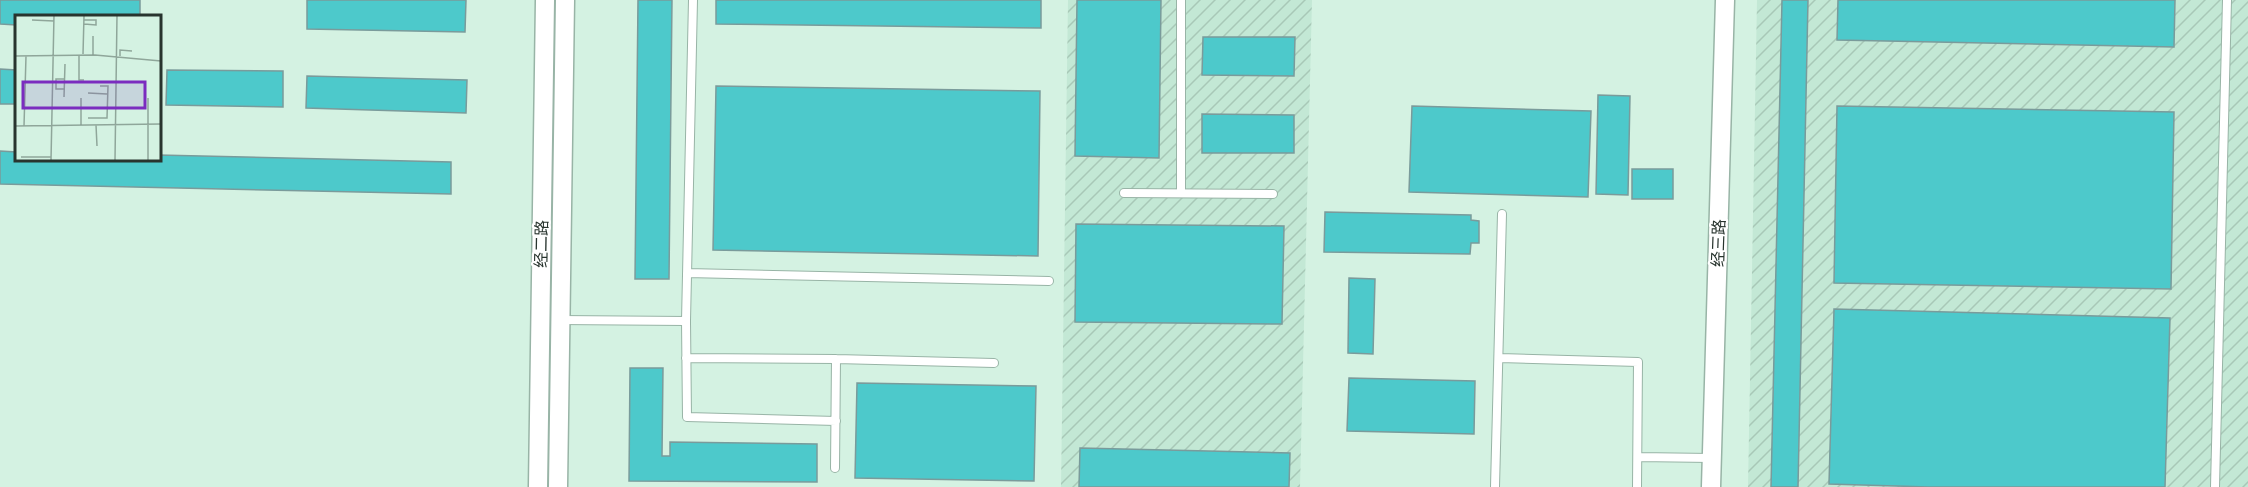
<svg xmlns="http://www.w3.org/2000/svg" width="2248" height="487" viewBox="0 0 2248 487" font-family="'Source Sans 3','Noto Sans SC',sans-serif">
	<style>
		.industrial { fill: url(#industrial-furrows) }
		.building { fill: #4dc9cb; stroke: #7a9b9b; stroke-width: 1.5 }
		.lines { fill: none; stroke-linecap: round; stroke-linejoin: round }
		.service-casing { stroke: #98b4a6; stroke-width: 10 }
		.tertiary-casing { stroke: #98b4a6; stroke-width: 21 }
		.service { stroke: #fff; stroke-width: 8 }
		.tertiary { stroke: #fff; stroke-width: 18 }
		.labels { text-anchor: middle; stroke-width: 4.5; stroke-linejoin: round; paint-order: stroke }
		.street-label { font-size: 16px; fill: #28342e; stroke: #fff }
		.inset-road { fill: none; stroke: #8fa69a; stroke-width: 1.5 }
		.view { fill: #7b2cbf; fill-opacity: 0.15; stroke: #7b2cbf; stroke-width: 3 }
		.inset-edge { fill: none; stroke: #28342e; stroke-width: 3 }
	</style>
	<defs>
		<pattern id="industrial-furrows" width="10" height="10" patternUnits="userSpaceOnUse" patternTransform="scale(1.5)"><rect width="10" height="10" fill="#c3e8d5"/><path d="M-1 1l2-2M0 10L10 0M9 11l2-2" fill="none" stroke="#a8c8b7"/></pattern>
	</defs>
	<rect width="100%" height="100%" fill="#d4f2e2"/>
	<path class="industrial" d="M 1068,0 L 1312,0 L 1300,487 L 1061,487 Z
		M 1757,0 L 2248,0 L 2248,487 L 1748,487 Z"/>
	<path class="building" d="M 0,0 L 140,0 L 140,16 L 16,16 L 16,25 L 0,24 Z
		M 307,0 L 466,0 L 465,32 L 307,29 Z
		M 638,0 L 672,0 L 669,279 L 635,279 Z
		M 716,0 L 1041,0 L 1041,28 L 716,24 Z
		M 1077,0 L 1161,0 L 1159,158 L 1075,156 Z
		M 1782,0 L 1808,0 L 1798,487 L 1771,487 Z
		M 1838,0 L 2175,0 L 2174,47 L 1837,40 Z
		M 1203,37 L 1295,37 L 1294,76 L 1202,75 Z
		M 0,69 L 16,70 L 16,104 L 0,104 Z
		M 167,70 L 283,71 L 283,107 L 166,105 Z
		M 307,76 L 467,80 L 466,113 L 306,108 Z
		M 716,86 L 1040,91 L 1038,256 L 713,250 Z
		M 1598,95 L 1630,96 L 1628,195 L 1596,194 Z
		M 1412,106 L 1591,111 L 1588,197 L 1409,192 Z
		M 1837,106 L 2174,112 L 2171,289 L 1834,283 Z
		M 1202,114 L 1294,115 L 1294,153 L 1202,153 Z
		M 0,151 L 16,152 L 16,159 L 159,159 L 159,155 L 451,162 L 451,194 L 0,184 Z
		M 1632,169 L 1673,169 L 1673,199 L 1632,199 Z
		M 1325,212 L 1471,215 L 1471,220 L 1479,221 L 1479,243 L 1471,243 L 1470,254 L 1324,252 Z
		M 1076,224 L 1284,226 L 1282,324 L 1075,322 Z
		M 1349,278 L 1375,279 L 1373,354 L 1348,353 Z
		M 1834,309 L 2170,318 L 2165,487 L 1929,487 L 1829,484 Z
		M 630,368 L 663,368 L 662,456 L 670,456 L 670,442 L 817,444 L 817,482 L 629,481 Z
		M 1349,378 L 1475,381 L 1474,434 L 1347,431 Z
		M 857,383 L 1036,386 L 1034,481 L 855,478 Z
		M 1080,448 L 1290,453 L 1289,487 L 1079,487 Z"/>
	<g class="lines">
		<defs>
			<path id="service" d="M 693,0 L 686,321 L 687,417 L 836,421
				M 1124,193 L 1273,194
				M 1181,193 L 1181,0
				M 687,273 L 1049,281
				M 559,320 L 686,321
				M 686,358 L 836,359 L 994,363
				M 1500,358 L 1638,362 L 1637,487
				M 1638,457 L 1711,458
				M 835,468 L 836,359
				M 1495,487 L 1502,214
				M 2215,487 L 2227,0"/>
			<path id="tertiary" d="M 538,487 L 545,0
				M 558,487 L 565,0
				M 1711,487 L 1725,0"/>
		</defs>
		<use href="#service" class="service-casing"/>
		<use href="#tertiary" class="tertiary-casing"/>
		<use href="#service" class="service"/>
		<use href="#tertiary" class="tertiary"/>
	</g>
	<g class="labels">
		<g class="street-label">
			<text transform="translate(1718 243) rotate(-88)" y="6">经三路</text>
			<text transform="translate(541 244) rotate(-89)" y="6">经二路</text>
		</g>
	</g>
	<g transform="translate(15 15)">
		<rect width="146" height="146" fill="#d4f2e2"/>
		<path class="inset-road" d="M 17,5 L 39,6M 69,9 L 81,10 L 81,5 L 69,5M 68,39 L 69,1M 78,40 L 78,21M 0,41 L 80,40 L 146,46M 64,41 L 64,65 L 69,65M 105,41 L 105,35 L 117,36M 49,74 L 41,74 L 41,64 L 49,64M 73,78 L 92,79M 49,82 L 50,49M 133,83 L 133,145M 73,103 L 92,103 L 93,71 L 85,71M 66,110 L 66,83M 81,110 L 82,131M 0,111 L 146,109M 9,111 L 11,41M 6,142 L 36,142M 36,145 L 39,0M 100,145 L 102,0"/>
		<path class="view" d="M 8,67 L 130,67 L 130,93 L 8,93 Z"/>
		<rect width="146" height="146" class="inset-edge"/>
	</g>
</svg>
